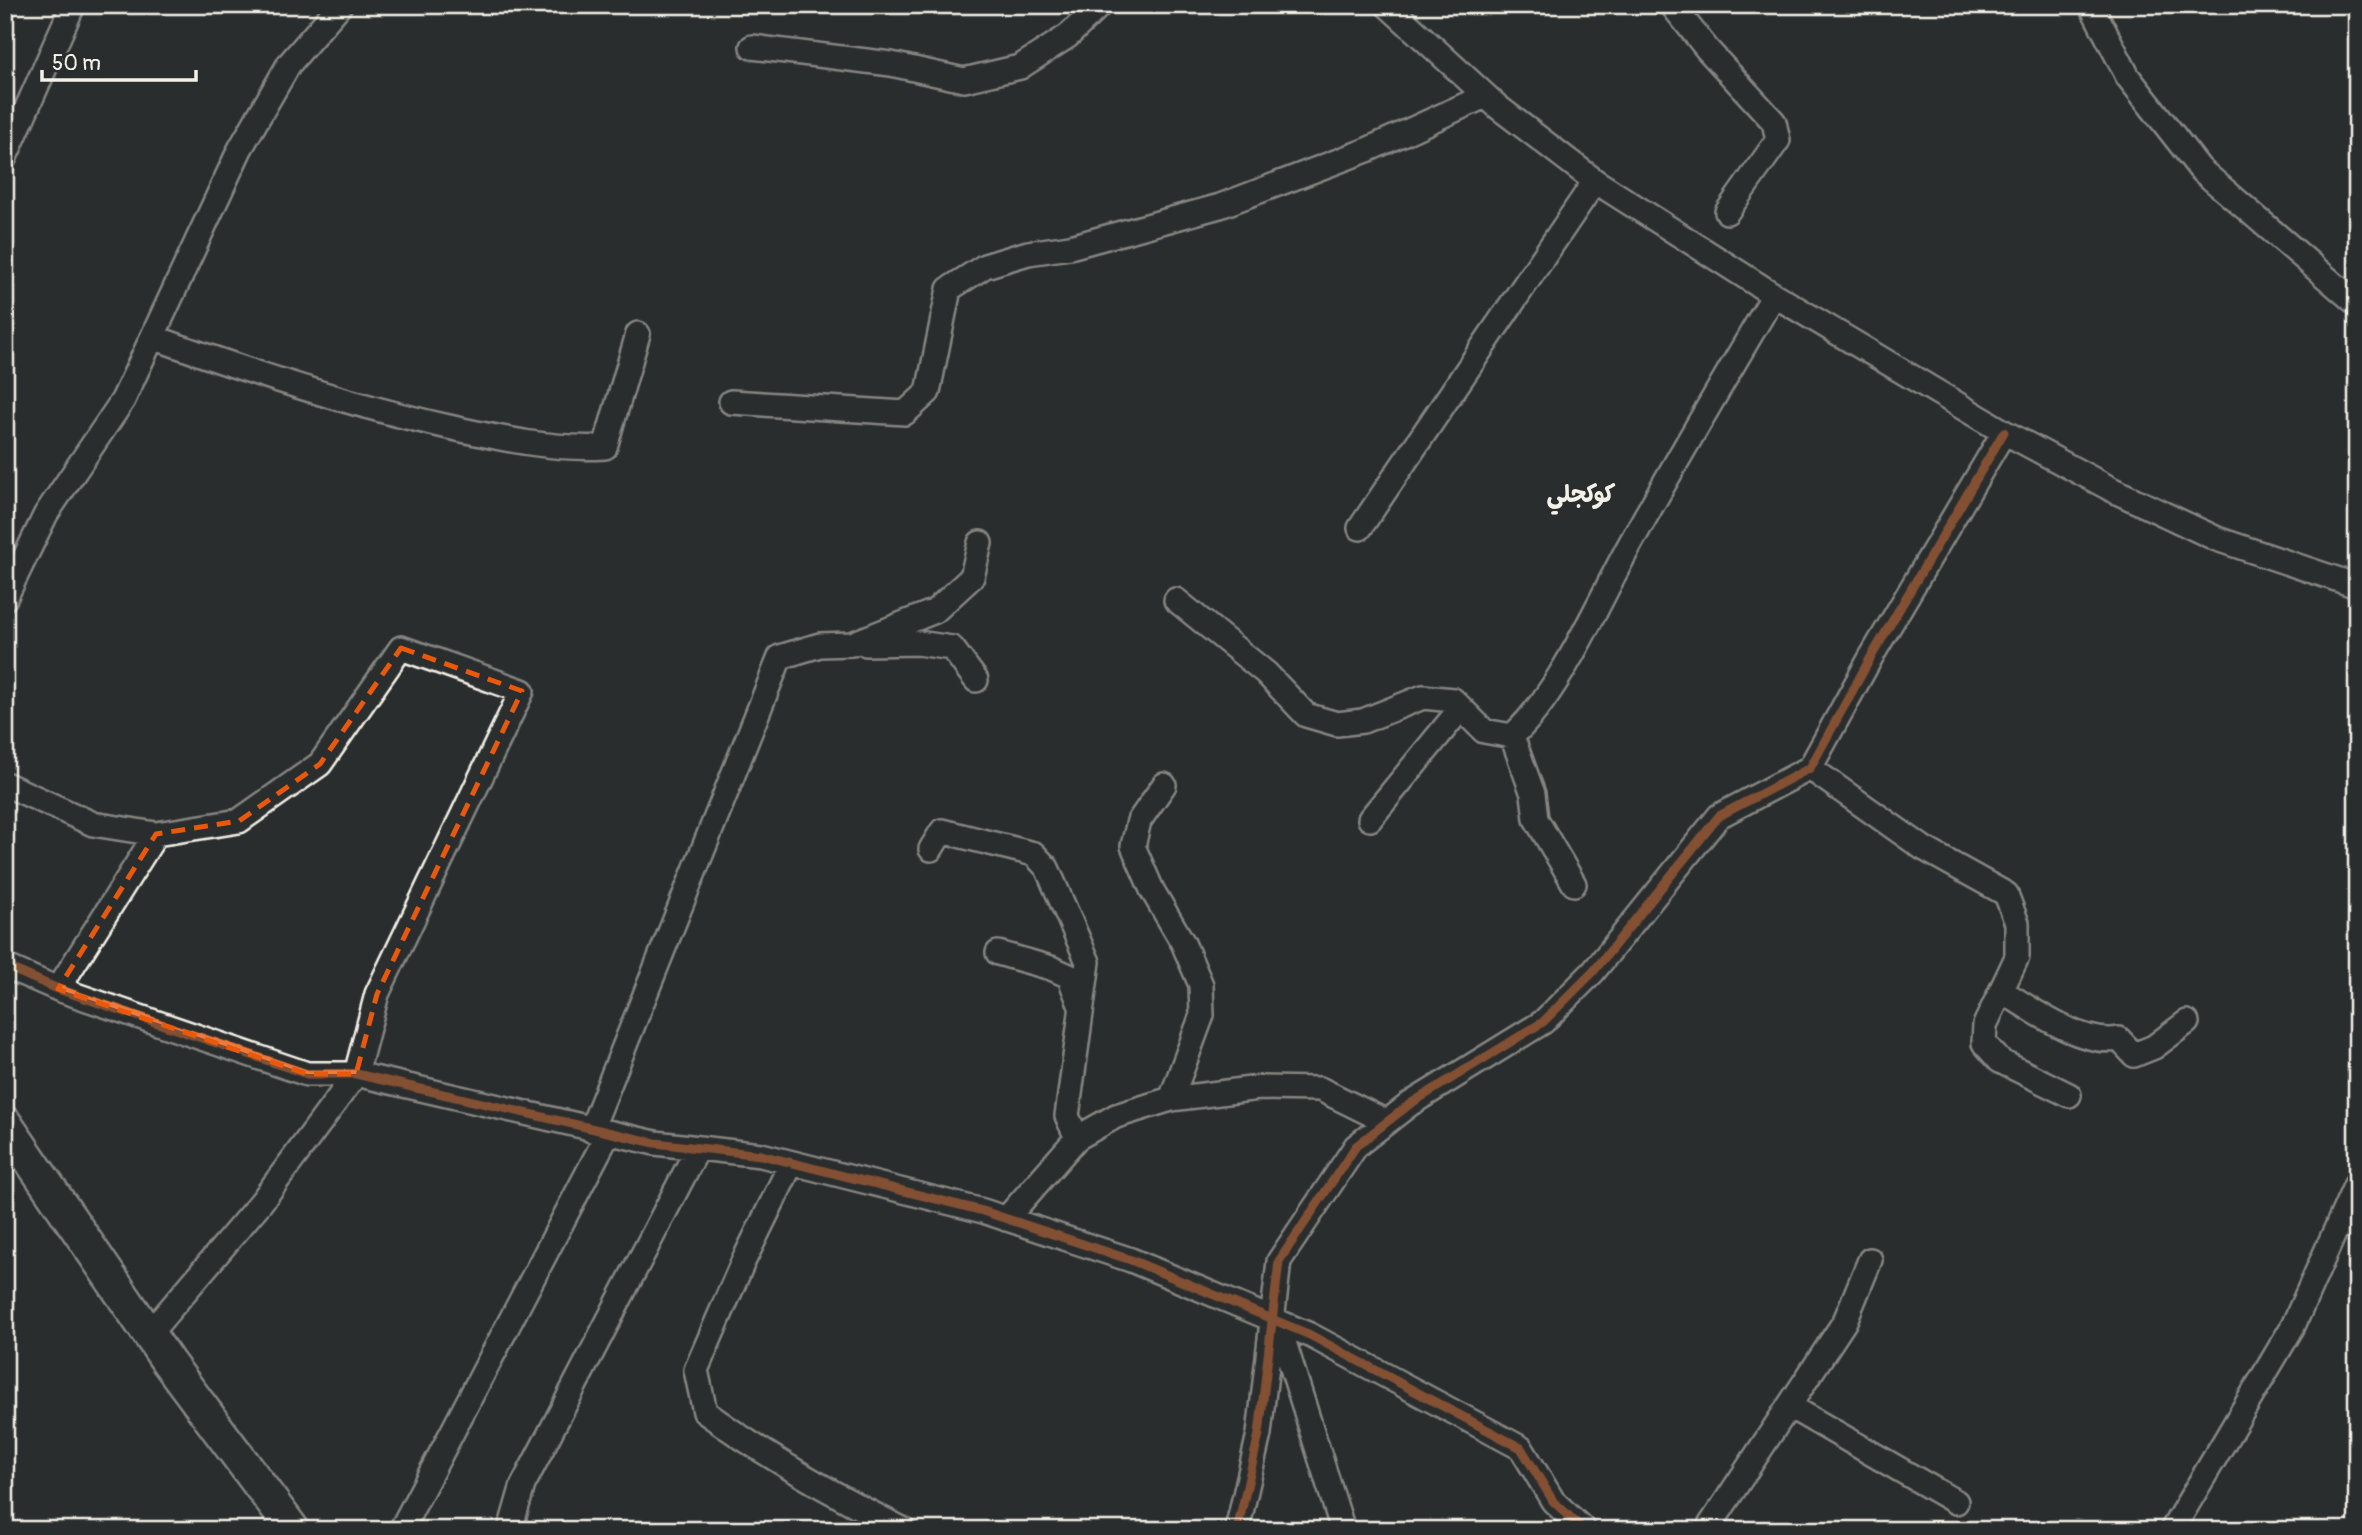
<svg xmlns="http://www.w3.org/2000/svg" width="2362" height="1535" viewBox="0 0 2362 1535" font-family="Pangolin,'Playpen Sans Arabic',sans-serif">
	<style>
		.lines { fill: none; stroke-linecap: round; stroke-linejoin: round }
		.street-casing { stroke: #f4f1e8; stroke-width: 28 }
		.secondary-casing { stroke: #f4f1e8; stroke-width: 37 }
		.street { stroke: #2a2d2e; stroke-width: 23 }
		.secondary { stroke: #2a2d2e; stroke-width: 32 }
		.cycleway-casing { stroke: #2a2d2e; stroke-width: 13 }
		.cycleway { stroke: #f17a3a; stroke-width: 9 }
		.marked { fill: none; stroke: #e8590c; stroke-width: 5; stroke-dasharray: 14 9; stroke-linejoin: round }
		.labels { text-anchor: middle; stroke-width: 5; stroke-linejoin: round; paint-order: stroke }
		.district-label { font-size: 24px; font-weight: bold; fill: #f4f1e8; stroke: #2a2d2e }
	</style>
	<rect width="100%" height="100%" fill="#2a2d2e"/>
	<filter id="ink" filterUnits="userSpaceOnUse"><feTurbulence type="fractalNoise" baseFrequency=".0143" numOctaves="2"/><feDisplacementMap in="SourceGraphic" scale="14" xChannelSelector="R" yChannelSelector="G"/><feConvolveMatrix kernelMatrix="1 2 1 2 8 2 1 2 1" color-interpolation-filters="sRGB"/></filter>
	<g filter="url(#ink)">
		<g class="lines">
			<defs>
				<path id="street" d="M 1387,5 L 1498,107 L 1595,181 L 1774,295 L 2004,432 L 2113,490 L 2217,539 L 2357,586
					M 1672,5 L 1707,49 L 1774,122 L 1778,140 L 1727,212
					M 2091,5 L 2128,77 L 2200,169 L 2357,304
					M 752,47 L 891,64 L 964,80 L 1020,67 L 1068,36 L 1100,5
					M 5,157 L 73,5
					M 153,337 C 252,373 350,405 453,428 C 503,439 553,450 605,447 L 638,334
					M 731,402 L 905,413 L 928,392 L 949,289 L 985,266 L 1028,253 L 1070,247 L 1220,206 L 1367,150 L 1485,96
					M 1360,528 L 1595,181
					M 5,598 L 46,514 L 123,400 L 240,149 L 289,64 L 340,5
					M 1176,600 L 1266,673 L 1306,715 L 1337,724 L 1363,721 L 1423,697 L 1453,700 L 1484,731 L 1512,736 C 1558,696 1599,601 1629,546 C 1676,461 1725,378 1774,295
					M 866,644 L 918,643 L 952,648 L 976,680
					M 1512,736 L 1533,794 L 1536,819 L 1574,884
					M 1810,768 L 1923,848 L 2006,894 L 2017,923 L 2017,957 L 1985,1025 L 1984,1043 L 2000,1061 L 2069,1095
					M 5,784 L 93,824 L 156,834 L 239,821 L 320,764 L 401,648 L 522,691 L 377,994 L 356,1074 L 262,1201 L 149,1334
					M 1164,785 L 1139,821 L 1133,846 L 1152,890 L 1183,943 L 1201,985 L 1202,1015 L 1171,1099
					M 1370,819 L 1461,708
					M 931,849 L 942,831 L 1034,854 L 1047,868 L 1088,962 L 1067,1116 L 1077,1138
					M 998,953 L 1051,968 L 1069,976 L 1080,1004
					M 5,966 L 58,989 L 307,1074 L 356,1074 L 655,1143 L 761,1155 L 983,1211 L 1131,1260 L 1310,1335 L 1521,1448 L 1553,1501 L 1584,1530
					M 58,989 L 156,834
					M 2002,991 C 2032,1010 2082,1046 2119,1039 L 2134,1055 L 2154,1047 L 2187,1022
					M 591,1130 L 780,657 L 820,645 L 852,644 L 935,611 L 972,577 L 980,543
					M 791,1164 L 743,1262 L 696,1370 L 705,1412 C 768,1458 834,1495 904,1530
					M 1006,1219 L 1077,1138 L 1116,1116 L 1171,1099 L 1259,1088 L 1320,1089 L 1387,1122
					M 1277,1320 L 1343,1530
					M 1791,1407 L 1956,1502
					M 401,1530 L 608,1134
					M 510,1530 L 523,1485 L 698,1148
					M 1237,1530 L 1259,1434 L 1279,1261 L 1356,1146 L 1410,1104 L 1543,1022 L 1593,972 L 1719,816 L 1810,768 L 1871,657 L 2004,432
					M 1707,1530 L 1845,1321 L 1870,1260
					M 2172,1530 L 2293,1326 L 2357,1182"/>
				<path id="secondary" d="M 5,1123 L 168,1362 L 293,1530"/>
			</defs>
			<use href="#street" class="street-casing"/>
			<use href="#secondary" class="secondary-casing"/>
			<use href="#street" class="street"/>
			<use href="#secondary" class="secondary"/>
			<defs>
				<path id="cycleway" d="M 5,966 L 58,989 L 307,1074 L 356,1074 L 655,1143 L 761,1155 L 983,1211 L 1131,1260 L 1310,1335 L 1521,1448 L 1553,1501 L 1584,1530
					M 1237,1530 L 1259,1434 L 1279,1261 L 1356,1146 L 1410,1104 L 1543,1022 L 1593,972 L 1719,816 L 1810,768 L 1871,657 L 2004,432"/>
			</defs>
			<use href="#cycleway" class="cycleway-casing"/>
			<use href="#cycleway" class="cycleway"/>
		</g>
	</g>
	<path d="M0 0H2362V1535H0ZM 401,648 L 522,691 L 377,994 L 356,1074 L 307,1074 L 58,989 L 156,834 L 239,821 L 320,764 Z" fill="#2a2d2e" fill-opacity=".55" fill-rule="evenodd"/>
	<path class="marked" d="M 401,648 L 522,691 L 377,994 L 356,1074 L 307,1074 L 58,989 L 156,834 L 239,821 L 320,764 Z"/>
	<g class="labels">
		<g class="district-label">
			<text x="1581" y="502">كوكجلي</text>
		</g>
	</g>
	<rect width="2362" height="1535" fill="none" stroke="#2a2d2e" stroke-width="28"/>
	<rect x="14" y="14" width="2334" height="1507" fill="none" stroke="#f4f1e8" stroke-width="2.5" filter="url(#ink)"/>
	<path d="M42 70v10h154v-10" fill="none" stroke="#f4f1e8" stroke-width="3.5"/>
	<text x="52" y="70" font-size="21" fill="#f4f1e8" stroke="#2a2d2e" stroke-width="5" paint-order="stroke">50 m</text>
</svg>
